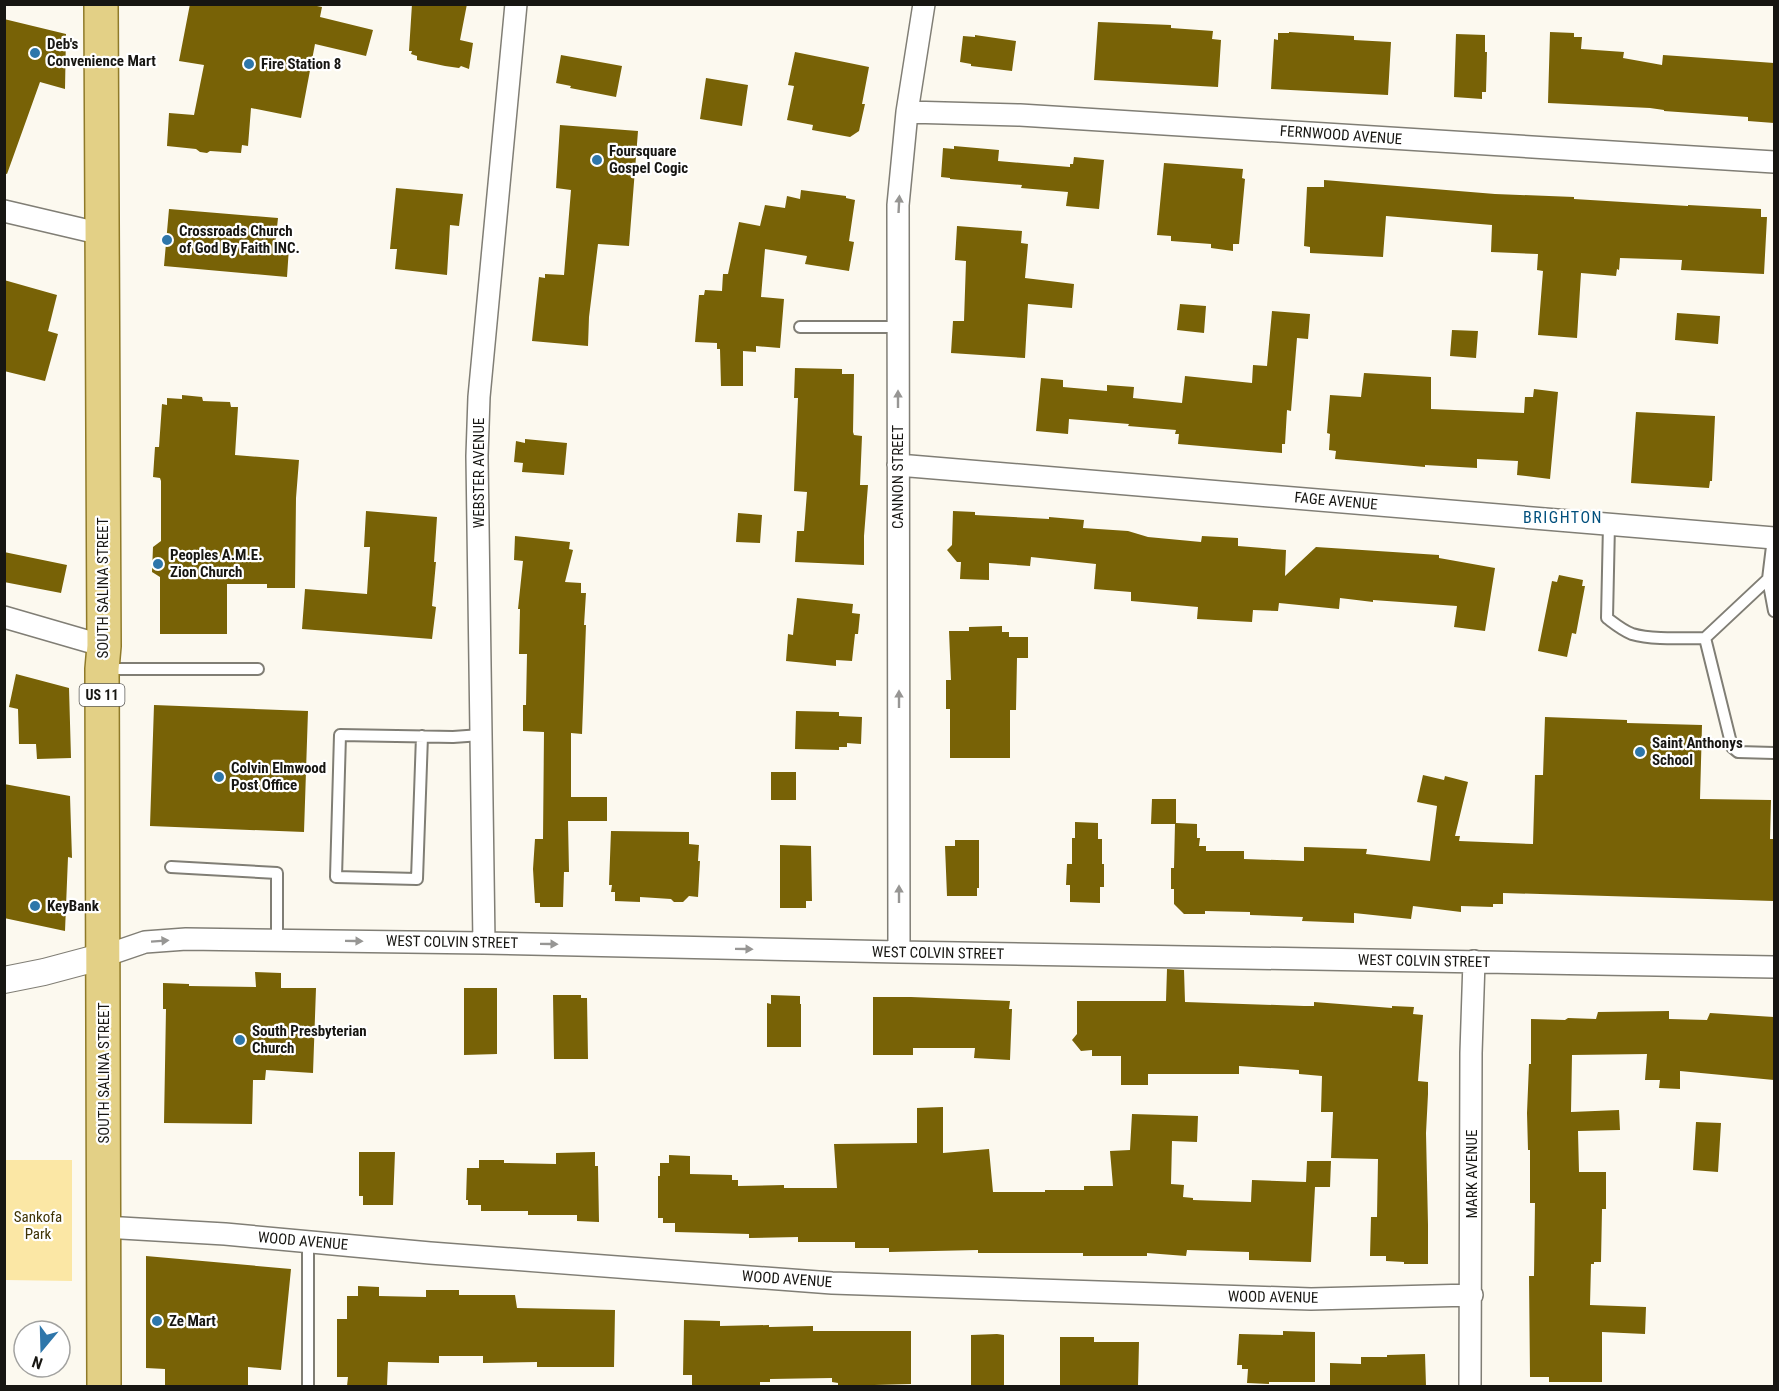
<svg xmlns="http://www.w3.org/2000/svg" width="1779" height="1391" viewBox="0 0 1779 1391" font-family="'Roboto Condensed',sans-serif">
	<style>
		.green { fill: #fbe7a5 }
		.building { fill: #786206 }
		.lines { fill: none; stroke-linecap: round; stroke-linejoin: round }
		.service-casing { stroke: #807e75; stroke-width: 14 }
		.minor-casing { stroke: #807e75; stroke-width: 24 }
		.tertiary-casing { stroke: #807e75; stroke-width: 28 }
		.primary-casing { stroke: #8f7a29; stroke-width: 36 }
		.service { stroke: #fff; stroke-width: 10 }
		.minor { stroke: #fff; stroke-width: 21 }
		.tertiary { stroke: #fff; stroke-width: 26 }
		.primary { stroke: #e3d086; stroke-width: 33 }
		.oneway { fill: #979694 }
		.poi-dot { fill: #2e76aa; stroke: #fff; stroke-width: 2 }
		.labels { text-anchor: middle; stroke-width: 4.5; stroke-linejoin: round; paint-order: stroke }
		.shield { fill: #fff; stroke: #5d5c59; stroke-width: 1.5 }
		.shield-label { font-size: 14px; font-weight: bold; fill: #171612 }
		.poi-label { font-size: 15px; font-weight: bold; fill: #171612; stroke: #fff; text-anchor: start }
		.street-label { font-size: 15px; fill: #171612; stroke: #fff }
		.park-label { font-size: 15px; fill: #3f3305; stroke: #fff }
		.neighbourhood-label { font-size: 16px; letter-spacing: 1.5px; fill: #02507d; stroke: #fff }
	</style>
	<rect width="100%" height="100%" fill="#fcf9ef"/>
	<path class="green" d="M 5,1160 L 72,1160 L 72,1281 L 5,1280 Z"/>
	<path class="building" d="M 190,4 L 307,4 L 322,7 L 320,17 L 373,30 L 366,56 L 315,44 L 301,118 L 251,108 L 248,146 L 242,145 L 241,153 L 210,151 L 207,153 L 200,152 L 196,149 L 167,146 L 169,113 L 194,115 L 204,65 L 179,61 Z
		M 412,4 L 467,4 L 460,40 L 473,43 L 469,69 L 461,66 L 459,68 L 445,66 L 417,60 L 417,56 L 411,54 L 412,51 L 409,51 Z
		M 4,19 L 66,34 L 65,89 L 40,82 L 7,174 L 4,173 Z
		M 1098,22 L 1171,25 L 1171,28 L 1213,31 L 1212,39 L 1221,40 L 1218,87 L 1094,80 Z
		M 1289,32 L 1354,36 L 1354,40 L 1391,42 L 1388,95 L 1271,89 L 1274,39 L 1278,40 L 1278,33 L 1289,33 Z
		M 1550,32 L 1574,33 L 1574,37 L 1582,37 L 1581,49 L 1624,52 L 1623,58 L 1662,65 L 1663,55 L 1774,63 L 1774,123 L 1748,121 L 1748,117 L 1664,111 L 1664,110 L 1650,108 L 1548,103 Z
		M 1456,34 L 1485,35 L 1485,52 L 1487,52 L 1486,92 L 1482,92 L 1482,99 L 1454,97 Z
		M 975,35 L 1016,41 L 1012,71 L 971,66 L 971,64 L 960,62 L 963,36 L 975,37 Z
		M 795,52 L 869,67 L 862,104 L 865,104 L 859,131 L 850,137 L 812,130 L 813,125 L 787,120 L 794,86 L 788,85 Z
		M 561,55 L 622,66 L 616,97 L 570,88 L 571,86 L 556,83 Z
		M 706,78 L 748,85 L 742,126 L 700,119 Z
		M 560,125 L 638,131 L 629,246 L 598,244 L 589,317 L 588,346 L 532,341 L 539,277 L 545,278 L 545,274 L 564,275 L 571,190 L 556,188 Z
		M 954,146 L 999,150 L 998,161 L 1070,167 L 1070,164 L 1073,164 L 1074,157 L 1104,160 L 1099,209 L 1066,206 L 1068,192 L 1021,188 L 1022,185 L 950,179 L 950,178 L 941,177 L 943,148 L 954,149 Z
		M 1164,163 L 1243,169 L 1242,178 L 1245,179 L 1239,244 L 1233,244 L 1233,251 L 1211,248 L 1211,244 L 1171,241 L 1171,236 L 1157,235 Z
		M 1324,180 L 1495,194 L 1574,197 L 1574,199 L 1688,206 L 1688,205 L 1761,209 L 1761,217 L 1767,217 L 1764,274 L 1681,270 L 1682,260 L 1620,258 L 1619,270 L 1617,269 L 1616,276 L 1581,273 L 1577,338 L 1538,335 L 1543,271 L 1537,270 L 1538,254 L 1491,252 L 1492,225 L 1386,216 L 1383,257 L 1310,253 L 1310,247 L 1304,246 L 1307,187 L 1324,187 Z
		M 396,188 L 463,194 L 459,226 L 450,225 L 447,275 L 395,269 L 397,249 L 390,249 Z
		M 801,190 L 846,196 L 846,198 L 855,200 L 849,241 L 854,242 L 849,271 L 805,264 L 807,256 L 765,249 L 761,297 L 784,299 L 780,348 L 756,346 L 756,352 L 743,351 L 743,386 L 721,386 L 720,349 L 717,349 L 717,343 L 695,342 L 699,295 L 704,295 L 705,290 L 722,291 L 723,274 L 728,274 L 739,222 L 760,226 L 765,205 L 785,208 L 787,196 L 800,199 Z
		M 169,209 L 278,218 L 275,246 L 289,247 L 287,277 L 164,266 Z
		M 957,226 L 1022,231 L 1021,243 L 1028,244 L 1025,278 L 1074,284 L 1072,308 L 1028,304 L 1025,358 L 951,353 L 953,321 L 964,321 L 966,261 L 955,260 Z
		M 4,280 L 57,295 L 48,331 L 58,334 L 45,381 L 4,371 Z
		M 1180,304 L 1206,306 L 1204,333 L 1177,330 Z
		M 1272,311 L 1310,314 L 1308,339 L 1297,338 L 1291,411 L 1287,410 L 1285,444 L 1282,444 L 1282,453 L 1178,444 L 1179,434 L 1175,434 L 1176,430 L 1128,426 L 1129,424 L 1069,419 L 1068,434 L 1036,431 L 1041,378 L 1063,380 L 1063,387 L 1107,391 L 1107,385 L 1134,387 L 1133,398 L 1182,403 L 1185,376 L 1252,383 L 1253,365 L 1267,366 Z
		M 1677,313 L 1720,316 L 1718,344 L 1675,340 Z
		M 1452,330 L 1478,331 L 1476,358 L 1450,356 Z
		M 795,368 L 842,369 L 842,374 L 854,374 L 853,432 L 854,435 L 862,436 L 860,485 L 868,485 L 864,536 L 864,565 L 795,562 L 797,531 L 804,531 L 807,492 L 794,491 L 798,398 L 794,398 Z
		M 1364,373 L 1431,377 L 1431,409 L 1524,413 L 1525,397 L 1533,397 L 1534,389 L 1558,392 L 1550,479 L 1517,475 L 1518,461 L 1477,459 L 1477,468 L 1425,465 L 1425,467 L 1335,459 L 1336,451 L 1329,450 L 1330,434 L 1327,433 L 1330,395 L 1361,397 Z
		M 182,395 L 202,397 L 203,401 L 230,402 L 231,407 L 238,407 L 235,455 L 299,460 L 296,498 L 295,588 L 267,588 L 267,584 L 227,584 L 227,634 L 160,634 L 160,577 L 152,572 L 153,547 L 161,541 L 161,481 L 160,478 L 153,477 L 155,447 L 159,447 L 162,404 L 167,405 L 167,398 L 182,399 Z
		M 1636,412 L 1715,416 L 1712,481 L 1710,481 L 1709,488 L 1631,483 Z
		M 525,439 L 567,443 L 564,475 L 522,472 L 523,463 L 514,462 L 516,441 L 525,443 Z
		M 366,511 L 437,517 L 434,562 L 436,562 L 432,606 L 436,607 L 432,639 L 302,629 L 305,589 L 367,594 L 370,547 L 364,547 Z
		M 953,511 L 975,512 L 975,515 L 1049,519 L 1049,517 L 1084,520 L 1083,528 L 1128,531 L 1148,537 L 1201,542 L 1202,536 L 1238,538 L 1238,546 L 1286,550 L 1285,576 L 1316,547 L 1439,555 L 1439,558 L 1495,568 L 1485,631 L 1454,627 L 1457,606 L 1373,600 L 1373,602 L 1340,598 L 1339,609 L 1279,603 L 1278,611 L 1253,610 L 1252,622 L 1197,619 L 1198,607 L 1131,601 L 1131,592 L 1094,589 L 1096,564 L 1031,557 L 1030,566 L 989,563 L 989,580 L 960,579 L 961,562 L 957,562 L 947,550 L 952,545 Z
		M 738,513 L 762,515 L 760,543 L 736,542 Z
		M 515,536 L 570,542 L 569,549 L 573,550 L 565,582 L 581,583 L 581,593 L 586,593 L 584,625 L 586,625 L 582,734 L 571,733 L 571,797 L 607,797 L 607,821 L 568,821 L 569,872 L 564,872 L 563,907 L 540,907 L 540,903 L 535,903 L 533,869 L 535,839 L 543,839 L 544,732 L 523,731 L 523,705 L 526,705 L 527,654 L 519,654 L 520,609 L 518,609 L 523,561 L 514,560 Z
		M 4,552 L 67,565 L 61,593 L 4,582 Z
		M 1559,575 L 1583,580 L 1582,586 L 1585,586 L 1576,634 L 1572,633 L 1567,657 L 1538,651 L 1552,581 L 1557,582 Z
		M 797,598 L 853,604 L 852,613 L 860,614 L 858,634 L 855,634 L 852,661 L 836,660 L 836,666 L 786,661 L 788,634 L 793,635 Z
		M 1002,626 L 1002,632 L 1009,632 L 1009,637 L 1028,637 L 1028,658 L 1017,658 L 1016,710 L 1010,710 L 1010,758 L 950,758 L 950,709 L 946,709 L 946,680 L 951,680 L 949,631 L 969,631 L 969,627 Z
		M 16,674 L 69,688 L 71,758 L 37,759 L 36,744 L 19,744 L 18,709 L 9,707 Z
		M 154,705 L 308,711 L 304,832 L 150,826 Z
		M 796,711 L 839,712 L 839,716 L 862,717 L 861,744 L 847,743 L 847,747 L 839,747 L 839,750 L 795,749 Z
		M 1545,717 L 1627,720 L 1627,723 L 1702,725 L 1700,799 L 1771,800 L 1770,839 L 1774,839 L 1774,901 L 1503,893 L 1503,904 L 1493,904 L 1493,907 L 1461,906 L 1461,912 L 1413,906 L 1411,919 L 1354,913 L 1354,923 L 1302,921 L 1303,917 L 1250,915 L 1250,912 L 1205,911 L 1205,914 L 1184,914 L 1174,904 L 1174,889 L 1171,889 L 1171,868 L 1174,868 L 1175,824 L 1151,824 L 1152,799 L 1176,799 L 1176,823 L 1197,824 L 1197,838 L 1200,838 L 1199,846 L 1206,846 L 1206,851 L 1244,851 L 1244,859 L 1304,861 L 1304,847 L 1367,849 L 1366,854 L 1430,861 L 1437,806 L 1417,802 L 1423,775 L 1444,780 L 1445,776 L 1468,782 L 1455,836 L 1460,836 L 1459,841 L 1533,844 L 1535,775 L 1543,775 Z
		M 771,772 L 796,772 L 796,800 L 771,800 Z
		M 4,784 L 70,796 L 72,858 L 68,857 L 65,931 L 4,918 Z
		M 1075,822 L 1098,823 L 1098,839 L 1102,839 L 1102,864 L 1104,864 L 1104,887 L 1100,887 L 1100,903 L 1070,902 L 1070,885 L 1066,885 L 1067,864 L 1072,864 L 1072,838 L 1075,838 Z
		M 611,831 L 689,832 L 689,844 L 699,845 L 698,861 L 700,861 L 698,897 L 689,896 L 683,902 L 674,902 L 671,899 L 640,897 L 640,902 L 615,901 L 615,892 L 611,892 L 612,885 L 609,885 Z
		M 955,840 L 979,840 L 979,888 L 977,888 L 977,896 L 947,896 L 945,846 L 955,846 Z
		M 780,845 L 811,846 L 812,901 L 806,901 L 806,908 L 780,908 Z
		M 1167,969 L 1184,970 L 1185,1002 L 1304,1006 L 1314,1006 L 1314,1002 L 1392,1008 L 1392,1006 L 1414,1007 L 1413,1014 L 1423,1015 L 1418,1081 L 1428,1082 L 1428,1094 L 1426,1133 L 1428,1225 L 1428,1264 L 1404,1264 L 1404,1262 L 1386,1261 L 1386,1256 L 1370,1256 L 1371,1217 L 1377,1217 L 1378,1159 L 1331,1158 L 1333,1112 L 1321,1112 L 1322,1076 L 1299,1074 L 1299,1070 L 1239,1066 L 1239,1074 L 1148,1074 L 1148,1085 L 1121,1085 L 1121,1056 L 1092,1056 L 1092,1050 L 1081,1051 L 1072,1040 L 1077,1034 L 1077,1001 L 1166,1001 Z
		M 255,972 L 281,973 L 281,988 L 316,988 L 313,1073 L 266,1070 L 265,1080 L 253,1080 L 252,1124 L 164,1123 L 166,1009 L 163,1009 L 163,983 L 189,984 L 189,986 L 256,987 Z
		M 464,988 L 497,988 L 497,1054 L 464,1055 Z
		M 553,995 L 581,995 L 581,998 L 587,998 L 588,1059 L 554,1059 Z
		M 771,995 L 800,996 L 800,1004 L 801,1004 L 801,1047 L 767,1047 L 767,1003 L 771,1004 Z
		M 873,997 L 911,997 L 1010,1001 L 1009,1009 L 1012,1009 L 1010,1060 L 974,1058 L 975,1048 L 913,1048 L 913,1055 L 873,1055 Z
		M 1669,1011 L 1669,1019 L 1707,1020 L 1710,1013 L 1774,1017 L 1774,1080 L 1680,1071 L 1680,1089 L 1659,1088 L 1660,1080 L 1645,1080 L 1647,1054 L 1572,1055 L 1571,1112 L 1619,1110 L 1620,1130 L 1578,1131 L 1579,1172 L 1606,1172 L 1606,1209 L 1602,1209 L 1601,1262 L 1594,1262 L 1594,1264 L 1591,1264 L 1590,1305 L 1646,1307 L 1645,1334 L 1602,1332 L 1602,1382 L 1549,1382 L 1549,1377 L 1530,1377 L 1529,1276 L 1534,1276 L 1535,1203 L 1530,1203 L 1530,1150 L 1528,1150 L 1527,1113 L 1529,1064 L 1531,1064 L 1531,1019 L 1565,1020 L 1568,1018 L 1596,1019 L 1598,1012 Z
		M 943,1107 L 943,1153 L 989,1149 L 993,1192 L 1045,1192 L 1045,1190 L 1084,1190 L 1084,1186 L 1113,1186 L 1110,1151 L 1130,1150 L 1132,1114 L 1198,1116 L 1197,1142 L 1172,1141 L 1171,1184 L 1184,1185 L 1183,1197 L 1193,1198 L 1193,1200 L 1251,1202 L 1252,1180 L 1306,1182 L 1307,1161 L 1331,1161 L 1330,1187 L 1315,1187 L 1311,1262 L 1249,1260 L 1249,1252 L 1187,1250 L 1186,1256 L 1147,1253 L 1147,1256 L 1083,1256 L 1083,1253 L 978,1253 L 978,1250 L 889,1252 L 889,1248 L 855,1248 L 855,1242 L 798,1242 L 798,1237 L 749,1238 L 749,1234 L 675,1232 L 675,1223 L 663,1223 L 663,1218 L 658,1218 L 658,1176 L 660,1176 L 660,1163 L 669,1163 L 669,1155 L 690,1156 L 690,1174 L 732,1175 L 732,1180 L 738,1180 L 738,1186 L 784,1185 L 784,1188 L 837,1188 L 834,1144 L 917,1143 L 917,1108 Z
		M 1696,1122 L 1721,1123 L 1718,1172 L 1693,1170 Z
		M 359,1152 L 395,1152 L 393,1205 L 363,1205 L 363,1196 L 359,1196 Z
		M 595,1152 L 595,1166 L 598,1166 L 599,1222 L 577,1221 L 577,1215 L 528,1215 L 528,1211 L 481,1211 L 481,1205 L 468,1205 L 468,1200 L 466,1200 L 467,1168 L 479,1168 L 479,1160 L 504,1160 L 504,1163 L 556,1164 L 556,1153 Z
		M 146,1256 L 291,1269 L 281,1370 L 248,1367 L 248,1386 L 165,1386 L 165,1369 L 146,1368 Z
		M 358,1286 L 379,1287 L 379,1296 L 426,1297 L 426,1290 L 459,1290 L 459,1295 L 515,1295 L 517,1308 L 615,1310 L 614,1367 L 537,1367 L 537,1362 L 483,1363 L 483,1356 L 439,1356 L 439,1363 L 388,1362 L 387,1386 L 347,1386 L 348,1377 L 337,1377 L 337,1319 L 347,1319 L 347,1296 L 358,1296 Z
		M 684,1320 L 720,1321 L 720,1326 L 769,1325 L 769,1327 L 813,1326 L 813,1331 L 911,1331 L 911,1384 L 838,1386 L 838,1383 L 832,1382 L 832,1378 L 770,1379 L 770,1382 L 760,1382 L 760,1386 L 692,1386 L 692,1375 L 683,1375 Z
		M 1283,1331 L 1315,1332 L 1315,1382 L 1269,1382 L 1269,1384 L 1247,1383 L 1248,1369 L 1242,1369 L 1242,1365 L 1237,1365 L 1239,1334 L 1283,1335 Z
		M 997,1334 L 1004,1335 L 1004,1386 L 971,1386 L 971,1335 Z
		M 1060,1337 L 1094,1337 L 1094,1342 L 1139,1342 L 1138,1386 L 1060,1386 Z
		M 1425,1354 L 1426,1386 L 1330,1386 L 1330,1363 L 1361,1364 L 1361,1357 L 1387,1357 L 1387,1355 Z"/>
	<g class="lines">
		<defs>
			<path id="service" d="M 800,327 L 898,327
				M 1609,524 L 1607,618 C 1615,624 1622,630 1632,634 C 1652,640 1683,638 1705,638 L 1768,579
				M 1773,538 L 1768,579 L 1774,611
				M 1705,638 L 1732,747 L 1738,752 L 1774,753
				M 105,669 L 258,669
				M 422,736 L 417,879 L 336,877 L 340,735 L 453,737 L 481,735
				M 171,867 L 277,873 L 277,940
				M 308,1242 L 308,1386"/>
			<path id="minor" d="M 907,112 L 1020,115 L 1774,162
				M 4,211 L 102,234
				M 898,465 L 1774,538
				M 4,617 L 104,646
				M 484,943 L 477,456 L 479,397 L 516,4
				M 899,952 L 898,205 L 907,112 L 924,4
				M 104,956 L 145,942 L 186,939 L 484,943 L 899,952 L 1774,967
				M 104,1227 L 225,1234 L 430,1253 L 832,1283 L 1311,1299 L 1472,1295
				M 1470,1386 L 1471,1053 L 1474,961"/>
			<path id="tertiary" d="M 4,980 L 44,972 L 104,956"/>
			<path id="primary" d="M 101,4 L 104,646 L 102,669 L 104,1386"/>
		</defs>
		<use href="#service" class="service-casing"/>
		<use href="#minor" class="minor-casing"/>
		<use href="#tertiary" class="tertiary-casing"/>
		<use href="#primary" class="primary-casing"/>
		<use href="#service" class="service"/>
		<use href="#minor" class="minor"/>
		<use href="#tertiary" class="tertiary"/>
		<use href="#primary" class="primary"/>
	</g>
	<defs><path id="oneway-solid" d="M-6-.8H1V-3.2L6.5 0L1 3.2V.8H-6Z" transform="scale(1.5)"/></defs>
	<g class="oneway">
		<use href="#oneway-solid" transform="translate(899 204) rotate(-87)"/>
		<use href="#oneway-solid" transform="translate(898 399) rotate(-90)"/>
		<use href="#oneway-solid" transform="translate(899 699) rotate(-90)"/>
		<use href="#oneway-solid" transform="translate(899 894) rotate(-90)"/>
		<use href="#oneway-solid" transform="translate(160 941) rotate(-4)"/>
		<use href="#oneway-solid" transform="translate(354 941) rotate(1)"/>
		<use href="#oneway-solid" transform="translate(549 944) rotate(1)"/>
		<use href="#oneway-solid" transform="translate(744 949) rotate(1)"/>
	</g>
	<g class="poi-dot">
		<circle cx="35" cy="53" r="6"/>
		<circle cx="249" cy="64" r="6"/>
		<circle cx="597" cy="160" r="6"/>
		<circle cx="167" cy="240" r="6"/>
		<circle cx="158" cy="564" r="6"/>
		<circle cx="1640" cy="752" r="6"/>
		<circle cx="219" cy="777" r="6"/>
		<circle cx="35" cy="906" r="6"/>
		<circle cx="240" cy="1040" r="6"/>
		<circle cx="157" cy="1321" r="6"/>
	</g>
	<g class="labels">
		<rect class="shield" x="79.5" y="684" width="45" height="22" rx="4.5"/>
		<g class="shield-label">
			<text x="102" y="700">US 11</text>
		</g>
		<g class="poi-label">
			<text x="47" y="49">Deb's<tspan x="47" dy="17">Convenience Mart</tspan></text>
			<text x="261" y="69">Fire Station 8</text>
			<text x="609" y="156">Foursquare<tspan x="609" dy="17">Gospel Cogic</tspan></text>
			<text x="179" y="236">Crossroads Church<tspan x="179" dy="17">of God By Faith INC.</tspan></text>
			<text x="170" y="560">Peoples A.M.E.<tspan x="170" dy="17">Zion Church</tspan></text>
			<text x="1652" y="748">Saint Anthonys<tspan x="1652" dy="17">School</tspan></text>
			<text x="231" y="773">Colvin Elmwood<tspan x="231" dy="17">Post Office</tspan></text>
			<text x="47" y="911">KeyBank</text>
			<text x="252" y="1036">South Presbyterian<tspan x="252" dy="17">Church</tspan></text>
			<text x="169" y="1326">Ze Mart</text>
		</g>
		<g class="street-label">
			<text transform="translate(1341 135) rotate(4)" y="5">FERNWOOD AVENUE</text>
			<text transform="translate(479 473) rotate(-90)" y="5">WEBSTER AVENUE</text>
			<text transform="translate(898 477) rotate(-90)" y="5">CANNON STREET</text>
			<text transform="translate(1336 501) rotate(5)" y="5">FAGE AVENUE</text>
			<text transform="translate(103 588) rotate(-90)" y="5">SOUTH SALINA STREET</text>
			<text transform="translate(452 942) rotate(1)" y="5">WEST COLVIN STREET</text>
			<text transform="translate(938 953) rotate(1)" y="5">WEST COLVIN STREET</text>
			<text transform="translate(1424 961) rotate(1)" y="5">WEST COLVIN STREET</text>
			<text transform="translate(104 1073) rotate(-90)" y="5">SOUTH SALINA STREET</text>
			<text transform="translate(1472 1174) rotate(-90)" y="5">MARK AVENUE</text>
			<text transform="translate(303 1241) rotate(5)" y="5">WOOD AVENUE</text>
			<text transform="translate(787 1279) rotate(4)" y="5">WOOD AVENUE</text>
			<text transform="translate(1273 1297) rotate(1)" y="5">WOOD AVENUE</text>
		</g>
		<g class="park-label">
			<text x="38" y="1222">Sankofa<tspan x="38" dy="17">Park</tspan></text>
		</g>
		<g class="neighbourhood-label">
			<text x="1563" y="523">BRIGHTON</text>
		</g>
	</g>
	<rect width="1779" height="1391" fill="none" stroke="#171612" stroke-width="12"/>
	<g transform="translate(42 1349) rotate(199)"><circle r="28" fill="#ffffff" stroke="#a2a2a0" stroke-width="1.5"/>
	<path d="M0-4.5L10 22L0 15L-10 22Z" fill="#2e76aa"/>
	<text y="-9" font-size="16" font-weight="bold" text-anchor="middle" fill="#171612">N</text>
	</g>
</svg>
